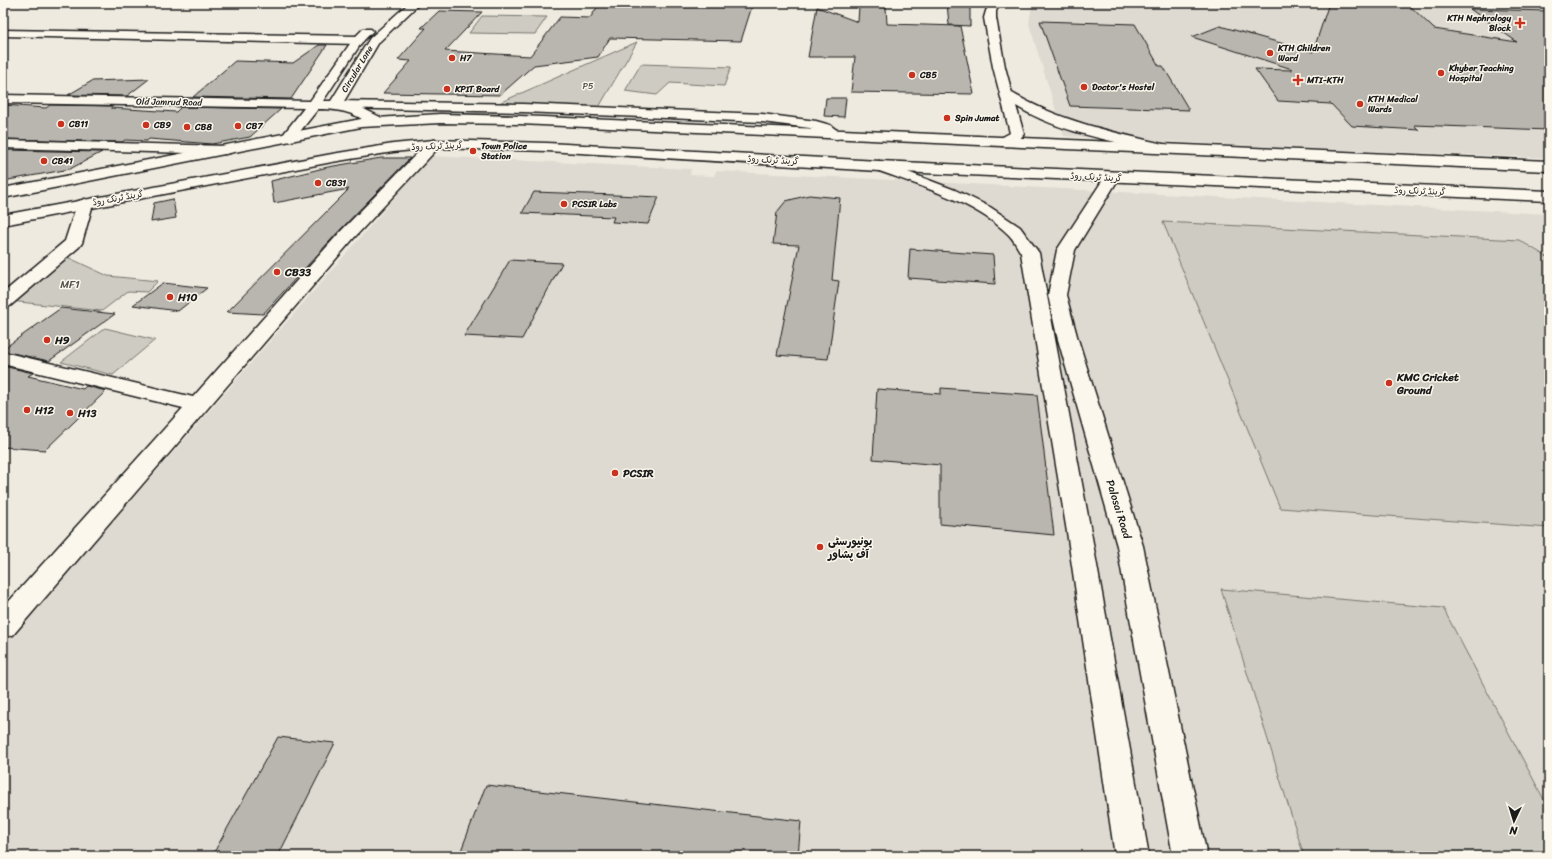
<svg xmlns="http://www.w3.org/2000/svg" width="1552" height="859" viewBox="0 0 1552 859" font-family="Sriracha,'Playpen Sans Arabic',sans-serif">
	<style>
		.built { fill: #dedad1 }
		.green { fill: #ceccc2; stroke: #75746f }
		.building { fill: #b9b6af; stroke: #1c1c1c }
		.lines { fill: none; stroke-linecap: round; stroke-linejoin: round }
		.street-casing { stroke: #1c1c1c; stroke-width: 3 }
		.secondary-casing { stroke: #1c1c1c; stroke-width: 3 }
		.highway-casing { stroke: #1c1c1c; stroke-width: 3 }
		.street { fill: #fbf7ec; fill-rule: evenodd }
		.secondary { fill: #fbf7ec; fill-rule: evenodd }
		.highway { fill: #fbf7ec; fill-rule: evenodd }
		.poi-dot { fill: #c8321e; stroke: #fbf7ec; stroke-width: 1.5 }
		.labels { text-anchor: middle; stroke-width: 3; stroke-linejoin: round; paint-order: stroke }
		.far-poi-label { font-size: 9px; font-weight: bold; fill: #1c1c1c; stroke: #fbf7ec; text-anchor: start }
		.far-street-label { font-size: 9px; fill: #1c1c1c; stroke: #fbf7ec }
		.far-park-label { font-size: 9px; fill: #51514e; stroke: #fbf7ec }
		.poi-label { font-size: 11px; font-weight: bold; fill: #1c1c1c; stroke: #fbf7ec; text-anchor: start }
		.park-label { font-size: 11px; fill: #51514e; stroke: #fbf7ec }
		.street-label { font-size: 11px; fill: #1c1c1c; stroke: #fbf7ec }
	</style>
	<rect width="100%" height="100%" fill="#eeeadf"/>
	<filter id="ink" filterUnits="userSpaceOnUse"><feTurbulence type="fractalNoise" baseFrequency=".025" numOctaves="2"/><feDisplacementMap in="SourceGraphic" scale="8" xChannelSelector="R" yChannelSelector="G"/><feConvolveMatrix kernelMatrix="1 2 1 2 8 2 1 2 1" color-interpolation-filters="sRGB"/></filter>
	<g filter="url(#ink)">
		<path class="built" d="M 1032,3 L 1410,3 L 1549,7 L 1549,158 L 1268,147 L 1064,136 L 1029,24 Z
			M 431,156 L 691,169 L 690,175 L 714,176 L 716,171 L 1549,214 L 1549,856 L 3,856 L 3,646 L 178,447 Z"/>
		<path class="green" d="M 482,16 L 547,17 L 535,34 L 469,33 Z
			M 637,42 L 599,107 L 499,103 Z
			M 641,64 L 731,67 L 724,86 L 670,83 L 657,95 L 625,91 Z
			M 1163,222 L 1519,240 L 1549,258 L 1549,528 L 1280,508 Z
			M 65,256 L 108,276 L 158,281 L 147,292 L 128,291 L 102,311 L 10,301 Z
			M 105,328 L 155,340 L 113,375 L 61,362 Z
			M 1221,589 L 1443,608 L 1549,809 L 1549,856 L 1304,856 Z"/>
		<path class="building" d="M 600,3 L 753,3 L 741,41 L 610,38 L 598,57 L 534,65 L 500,95 L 383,93 L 411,61 L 398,60 L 426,28 L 421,28 L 439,11 L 482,12 L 445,51 L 530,56 L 560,17 L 590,18 Z
			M 947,3 L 970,3 L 970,26 L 949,25 Z
			M 1329,3 L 1407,3 L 1434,29 L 1517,42 L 1470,9 L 1549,11 L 1549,130 L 1414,125 L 1419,130 L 1352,126 L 1331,104 L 1278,101 L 1255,69 L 1292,70 L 1292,69 L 1192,37 L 1220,26 L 1313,52 Z
			M 859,6 L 886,7 L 887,24 L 960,26 L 974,94 L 851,92 L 855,57 L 808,57 L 817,7 L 858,22 Z
			M 1040,21 L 1135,24 L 1159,66 L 1163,66 L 1189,110 L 1070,106 Z
			M 319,45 L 327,45 L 291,99 L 193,97 L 235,61 L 293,63 Z
			M 149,79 L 127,96 L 68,95 L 92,81 Z
			M 826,98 L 846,98 L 844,117 L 824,116 Z
			M 3,105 L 46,108 L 50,105 L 113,106 L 111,108 L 176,112 L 181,107 L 281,109 L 250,137 L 212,144 L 149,139 L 147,141 L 125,140 L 122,142 L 3,139 Z
			M 3,150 L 102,152 L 70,169 L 3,181 Z
			M 381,158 L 410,158 L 340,230 L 263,314 L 227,312 L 349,189 L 274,203 L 271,181 L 328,167 Z
			M 534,192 L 615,195 L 659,197 L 648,224 L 612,222 L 614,217 L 522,213 Z
			M 809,195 L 840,198 L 832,280 L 839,281 L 828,359 L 777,355 L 799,245 L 773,244 L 777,212 L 786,201 Z
			M 173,199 L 176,218 L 151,222 L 154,203 Z
			M 910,249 L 993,255 L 995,284 L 908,278 Z
			M 510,260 L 562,263 L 522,339 L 464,336 Z
			M 163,283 L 207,288 L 178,311 L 133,305 Z
			M 61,308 L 115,314 L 49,361 L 3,351 L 3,349 Z
			M 3,366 L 33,373 L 28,376 L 83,389 L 86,386 L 106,391 L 45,450 L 3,447 Z
			M 941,388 L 1037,395 L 1054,535 L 940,524 L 940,465 L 873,459 L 877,389 L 941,394 Z
			M 278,737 L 335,743 L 278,856 L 212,856 Z
			M 486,785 L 801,821 L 798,856 L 459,856 Z"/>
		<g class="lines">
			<defs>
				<path id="street" d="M 3,30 L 358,36 L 362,38 L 364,40 L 362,42 L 358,44 L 3,36 Z
					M 335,101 L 523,104 L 762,114 L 816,121 L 830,125 L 843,135 L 841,138 L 836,139 L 831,138 L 820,131 L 810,128 L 762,122 L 523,112 L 330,108 L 328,105 L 330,102 Z
					M 3,140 L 225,146 L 230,147 L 232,150 L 230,153 L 225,154 L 3,148 Z
					M 434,140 L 439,141 L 441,144 L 439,147 L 353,239 L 13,635 L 3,638 L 3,608 L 183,408 L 3,364 L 3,352 L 193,397 L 341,231 L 429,141 Z
					M 85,199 L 91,201 L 93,204 L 82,243 L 79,247 L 10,306 L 3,308 L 3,293 L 65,241 L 77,204 L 79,201 Z"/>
				<path id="secondary" d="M 409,3 L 420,3 L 379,42 L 343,103 L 362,108 L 382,118 L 384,121 L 382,124 C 371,127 362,118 352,114 C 341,110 330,109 318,109 L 294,139 L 289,140 L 284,139 L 282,136 L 304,108 L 3,103 L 3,95 L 310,101 L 354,38 L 363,29 L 371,29 L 373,31 L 362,42 L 323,101 L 331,101 L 370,38 Z
					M 990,3 L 1000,3 L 996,11 L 996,18 L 1005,67 L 1012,93 C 1061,122 1113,132 1167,145 L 1169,148 L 1167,151 L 1162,152 C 1114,141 1059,133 1016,106 L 1024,134 C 1018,142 1009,148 999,145 L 997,142 L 999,139 L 1010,133 L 993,67 L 984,18 L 986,11 Z
					M 879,161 L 955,190 L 990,207 L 1020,227 L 1039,253 L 1091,532 L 1149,856 L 1115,856 L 1067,532 L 1021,253 C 1017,247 1014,240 1009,235 C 976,202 917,185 874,169 L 871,166 L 874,163 Z
					M 1111,173 L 1116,175 L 1119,178 L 1075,250 L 1066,295 L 1077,336 L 1143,546 L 1207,856 L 1173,856 L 1117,546 L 1057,336 L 1048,295 L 1057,250 L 1106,175 Z"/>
				<path id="highway" d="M 440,114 L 520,116 L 1549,161 L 1549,171 L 520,124 L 440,123 L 361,127 L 3,198 L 3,188 L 361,119 Z
					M 434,140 L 547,143 L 879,161 L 1549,191 L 1549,201 L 879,171 L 547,151 L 434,148 L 393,152 L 332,162 L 3,225 L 3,215 L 332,154 L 393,144 Z"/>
			</defs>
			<use href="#street" class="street-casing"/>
			<use href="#secondary" class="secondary-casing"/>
			<use href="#highway" class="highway-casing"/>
			<use href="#street" class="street"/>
			<use href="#secondary" class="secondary"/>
			<use href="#highway" class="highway"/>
		</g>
	</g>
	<g class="poi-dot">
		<path d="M1518 17h4v4h4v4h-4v4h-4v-4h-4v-4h4z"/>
		<circle cx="1270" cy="53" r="4"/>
		<circle cx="452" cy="58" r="4"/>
		<circle cx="1441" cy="73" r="4"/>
		<circle cx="912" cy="75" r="4"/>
		<path d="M1296 74h4v4h4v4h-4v4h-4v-4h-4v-4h4z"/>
		<circle cx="1084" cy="87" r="4"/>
		<circle cx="447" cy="89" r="4"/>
		<circle cx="1360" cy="104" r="4"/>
		<circle cx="947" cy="118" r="4"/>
		<circle cx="61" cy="124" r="4"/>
		<circle cx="146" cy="125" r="4"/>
		<circle cx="238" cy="126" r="4"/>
		<circle cx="187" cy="127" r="4"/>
		<circle cx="473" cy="151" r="4"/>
		<circle cx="44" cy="161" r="4"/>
		<circle cx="318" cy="183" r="4"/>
		<circle cx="564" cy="204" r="4"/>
		<circle cx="277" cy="272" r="4"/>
		<circle cx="170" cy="297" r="4"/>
		<circle cx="47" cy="340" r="4"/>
		<circle cx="1389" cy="383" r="4"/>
		<circle cx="27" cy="410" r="4"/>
		<circle cx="70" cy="413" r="4"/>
		<circle cx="615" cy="473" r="4"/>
		<circle cx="820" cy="547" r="4"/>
	</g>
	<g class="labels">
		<g class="far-poi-label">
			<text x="1511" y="21" text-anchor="end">KTH Nephrology<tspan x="1511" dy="10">Block</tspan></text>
			<text x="1278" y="51">KTH Children<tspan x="1278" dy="10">Ward</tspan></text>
			<text x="460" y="61">H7</text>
			<text x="1449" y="71">Khyber Teaching<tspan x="1449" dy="10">Hospital</tspan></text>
			<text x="920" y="78">CB5</text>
			<text x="1307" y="83">MTI-KTH</text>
			<text x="1092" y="90">Doctor's Hostel</text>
			<text x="455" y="92">KPIT Board</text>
			<text x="1368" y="102">KTH Medical<tspan x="1368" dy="10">Wards</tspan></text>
			<text x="955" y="121">Spin Jumat</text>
			<text x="69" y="127">CB11</text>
			<text x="154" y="128">CB9</text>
			<text x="246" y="129">CB7</text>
			<text x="195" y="130">CB8</text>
			<text x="481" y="149">Town Police<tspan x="481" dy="10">Station</tspan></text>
			<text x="52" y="164">CB41</text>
			<text x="326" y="186">CB31</text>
			<text x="572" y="207">PCSIR Labs</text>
		</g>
		<g class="far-street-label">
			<text transform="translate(357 69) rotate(-59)" y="3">Circular Lane</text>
			<text transform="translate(169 102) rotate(1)" y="3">Old Jamrud Road</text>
			<text transform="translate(437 146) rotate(-2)" y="3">گرینڈ ٹرنک روڈ</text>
			<text transform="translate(773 160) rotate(3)" y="3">گرینڈ ٹرنک روڈ</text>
			<text transform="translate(1096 177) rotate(3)" y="3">گرینڈ ٹرنک روڈ</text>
			<text transform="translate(1420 191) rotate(2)" y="3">گرینڈ ٹرنک روڈ</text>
			<text transform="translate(118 198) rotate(-10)" y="3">گرینڈ ٹرنک روڈ</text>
		</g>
		<g class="far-park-label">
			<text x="588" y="89">P5</text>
		</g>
		<g class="poi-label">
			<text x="285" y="276">CB33</text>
			<text x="178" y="301">H10</text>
			<text x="55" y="344">H9</text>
			<text x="1397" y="381">KMC Cricket<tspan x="1397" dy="13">Ground</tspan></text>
			<text x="35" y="414">H12</text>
			<text x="78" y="417">H13</text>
			<text x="623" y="477">PCSIR</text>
			<text x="828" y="545">یونیورسٹی<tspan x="828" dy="13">آف پشاور</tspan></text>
		</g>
		<g class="park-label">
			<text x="70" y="288">MF1</text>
		</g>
		<g class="street-label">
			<text transform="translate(1119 509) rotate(73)" y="4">Palosai Road</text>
		</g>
	</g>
	<rect width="1552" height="859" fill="none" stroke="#fbf7ec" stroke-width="16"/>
	<rect x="8" y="8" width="1536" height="843" fill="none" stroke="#1c1c1c" stroke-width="1.5" filter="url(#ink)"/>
	<g transform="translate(1514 821) rotate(184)" stroke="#fbf7ec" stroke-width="3" paint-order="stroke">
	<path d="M0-3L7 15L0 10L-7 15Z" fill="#1c1c1c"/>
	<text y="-6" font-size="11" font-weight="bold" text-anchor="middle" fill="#1c1c1c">N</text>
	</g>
</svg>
